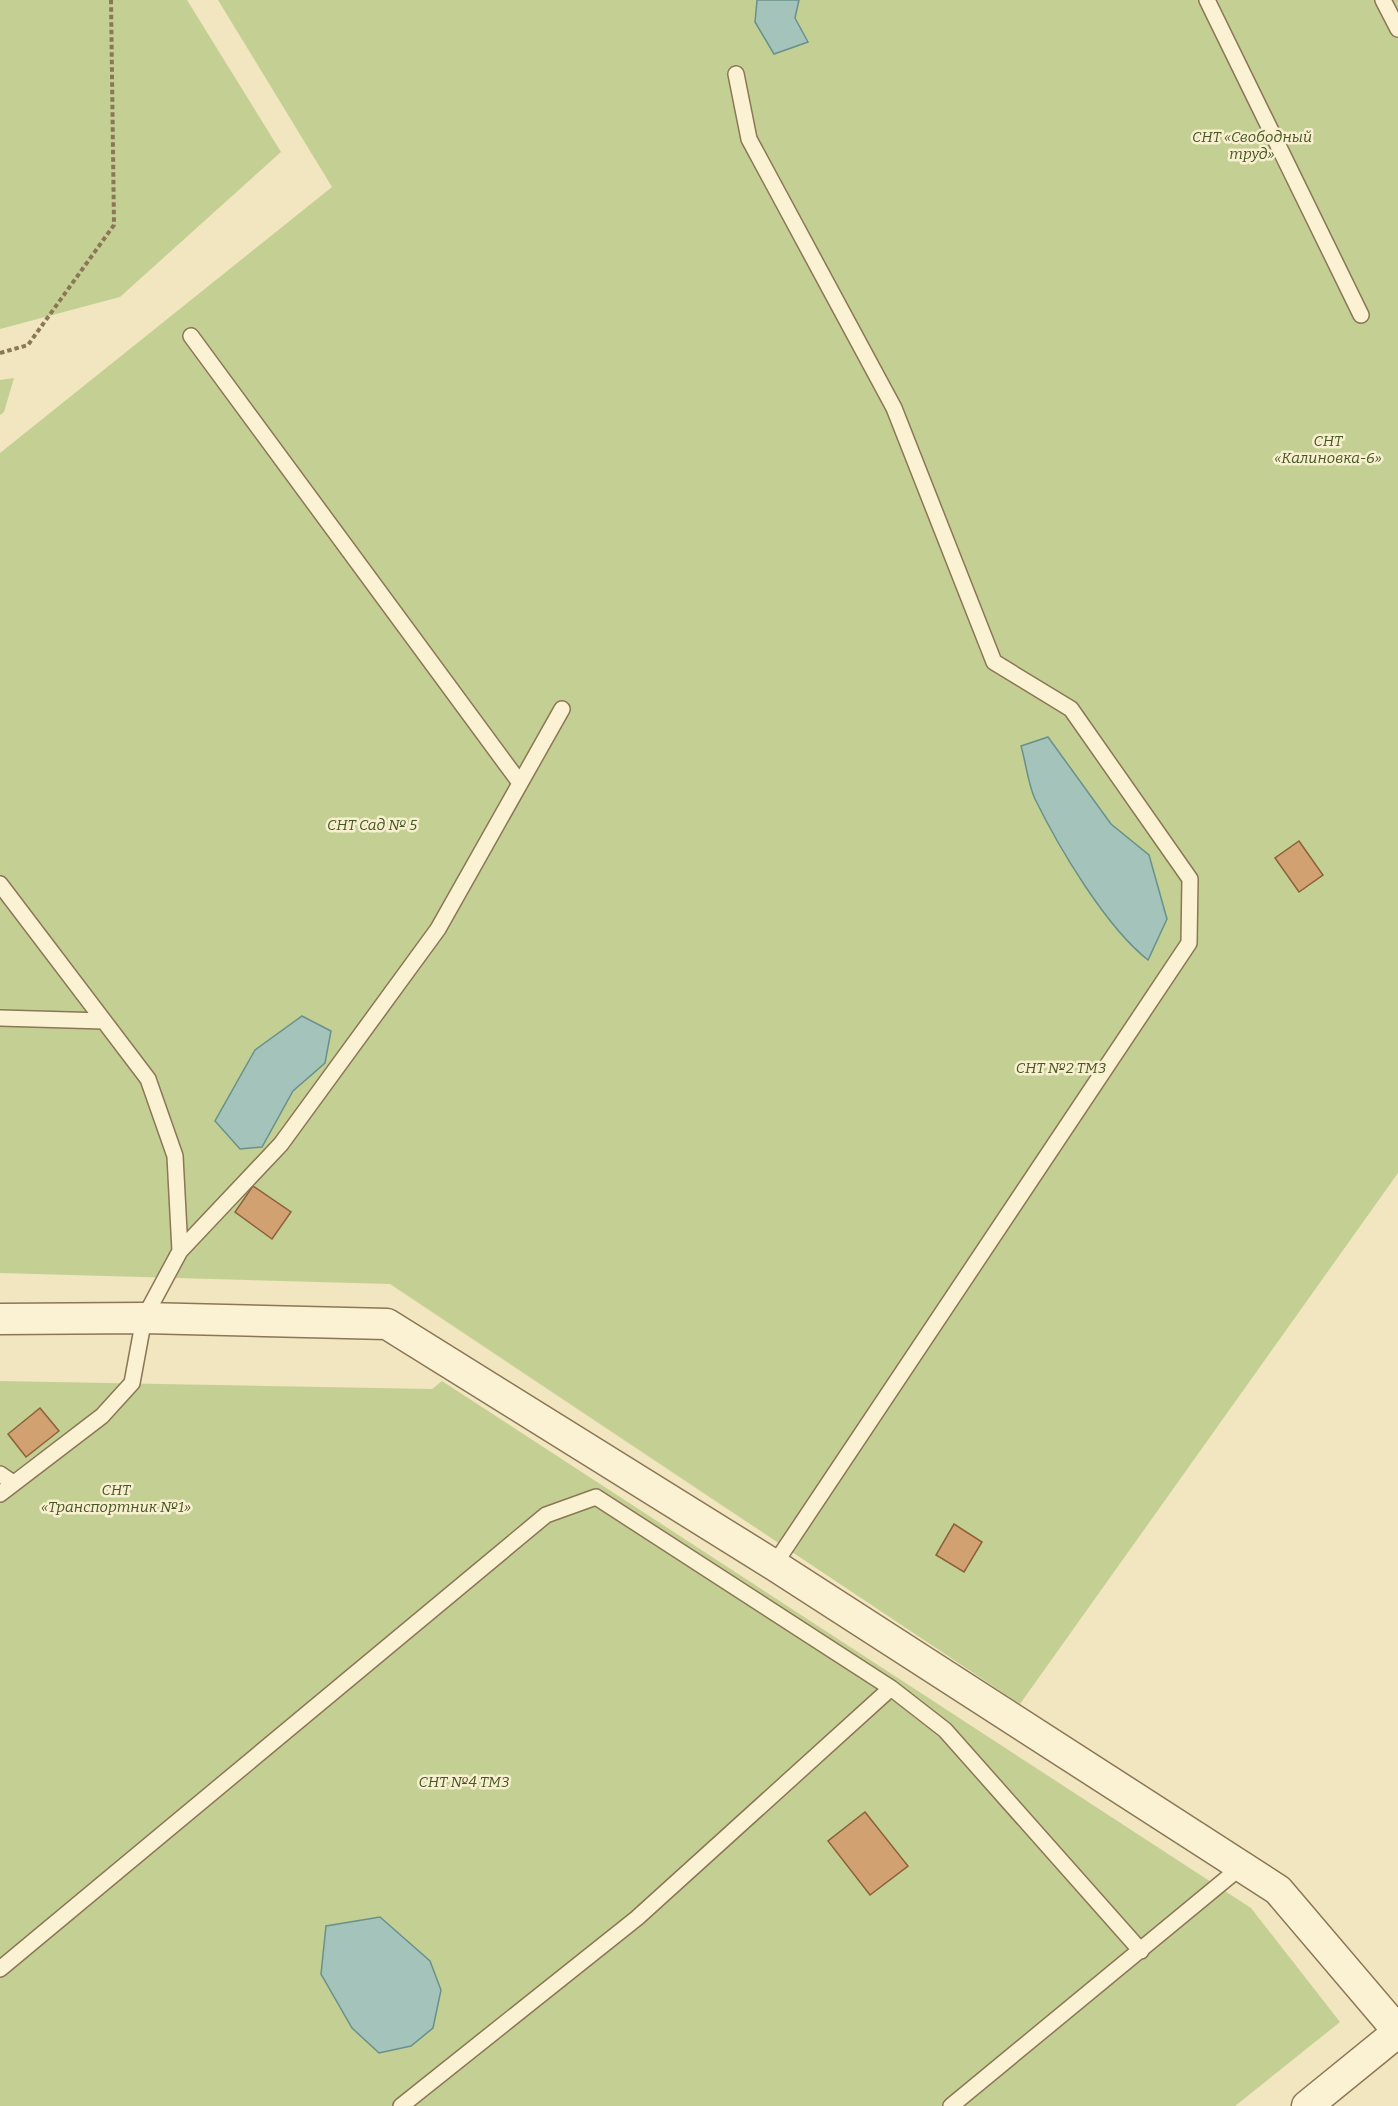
<svg xmlns="http://www.w3.org/2000/svg" width="1398" height="2106" viewBox="0 0 1398 2106" font-family="Bitter,serif">
	<style>
		.green { fill: #c4d093 }
		.water { fill: #a3c3bb; stroke: #69918a; stroke-width: 1.5 }
		.building { fill: #d2a172; stroke: #8c603a; stroke-width: 1.5 }
		.lines { fill: none; stroke-linecap: round; stroke-linejoin: round }
		.service-casing { stroke: #8b7656; stroke-width: 18 }
		.minor-casing { stroke: #8b7656; stroke-width: 33 }
		.path { stroke: #8b7656; stroke-width: 4; stroke-dasharray: 4.5 3; stroke-linecap: butt }
		.service { stroke: #fbf2d3; stroke-width: 15 }
		.minor { stroke: #fbf2d3; stroke-width: 30 }
		.labels { text-anchor: middle; stroke-width: 5; stroke-linejoin: round; paint-order: stroke }
		.park-label { font-size: 15px; font-style: italic; fill: #465821; stroke: #f8efd0 }
	</style>
	<rect width="100%" height="100%" fill="#f1e6bf"/>
	<path class="green" d="M 0,0 L 187,0 L 281,152 L 120,297 L 0,329 Z
		M 218,0 L 1398,0 L 1398,1173 L 1020,1704 L 390,1284 L 0,1273 L 0,453 L 332,187 Z
		M 14,378 L 4,412 L 0,415 L 0,380 Z
		M 0,1381 L 432,1389 L 442,1381 L 1251,1908 L 1340,2022 L 1235,2106 L 0,2106 Z"/>
	<path class="water" d="M 757,0 L 799,0 L 795,18 L 808,42 L 774,54 L 755,22 Z
		M 1048,737 L 1111,824 L 1149,855 L 1167,919 L 1148,960 C 1106,927 1059,848 1035,799 C 1028,784 1026,763 1021,746 Z
		M 302,1016 L 331,1031 L 325,1063 L 293,1091 L 262,1147 L 240,1149 L 215,1121 L 255,1050 Z
		M 380,1917 L 430,1961 L 441,1990 L 433,2028 L 411,2046 L 379,2053 L 352,2028 L 321,1974 L 326,1926 Z"/>
	<path class="building" d="M 1299,841 L 1323,875 L 1299,892 L 1275,858 Z
		M 253,1186 L 291,1212 L 272,1239 L 235,1212 Z
		M 40,1408 L 59,1431 L 26,1457 L 8,1434 Z
		M 954,1524 L 982,1542 L 964,1572 L 936,1555 Z
		M 865,1812 L 908,1866 L 870,1895 L 828,1841 Z"/>
	<g class="lines">
		<defs>
			<path id="service" d="M 1207,0 L 1361,315
				M 1383,0 L 1398,29
				M 736,74 L 749,139 L 894,408 L 994,662 L 1071,709 L 1190,879 L 1189,943 L 774,1565
				M 191,336 L 520,783
				M 0,884 L 148,1079 L 175,1156 L 180,1251 L 144,1318 L 132,1383 L 102,1416 L 0,1494
				M 0,1018 L 104,1021
				M 180,1251 L 281,1144 L 438,929 L 562,709
				M 0,1474 L 13,1483
				M 0,1969 L 546,1515 L 596,1497 L 891,1688 L 945,1730 L 1141,1951
				M 401,2106 L 637,1918 L 891,1688
				M 951,2106 L 1242,1866"/>
			<path id="minor" d="M 0,1319 L 144,1318 L 387,1324 L 774,1565 L 1278,1890 L 1398,2031
				M 1307,2106 L 1398,2032"/>
		</defs>
		<use href="#service" class="service-casing"/>
		<use href="#minor" class="minor-casing"/>
		<path class="path" d="M 0,353 L 28,345 L 114,225 L 111,0"/>
		<use href="#service" class="service"/>
		<use href="#minor" class="minor"/>
	</g>
	<g class="labels">
		<g class="park-label">
			<text x="1252" y="142">СНТ «Свободный<tspan x="1252" dy="17">труд»</tspan></text>
			<text x="1328" y="446">СНТ<tspan x="1328" dy="17">«Калиновка-6»</tspan></text>
			<text x="372" y="830">СНТ Сад № 5</text>
			<text x="1061" y="1073">СНТ №2 ТМЗ</text>
			<text x="116" y="1495">СНТ<tspan x="116" dy="17">«Транспортник №1»</tspan></text>
			<text x="464" y="1787">СНТ №4 ТМЗ</text>
		</g>
	</g>
</svg>
